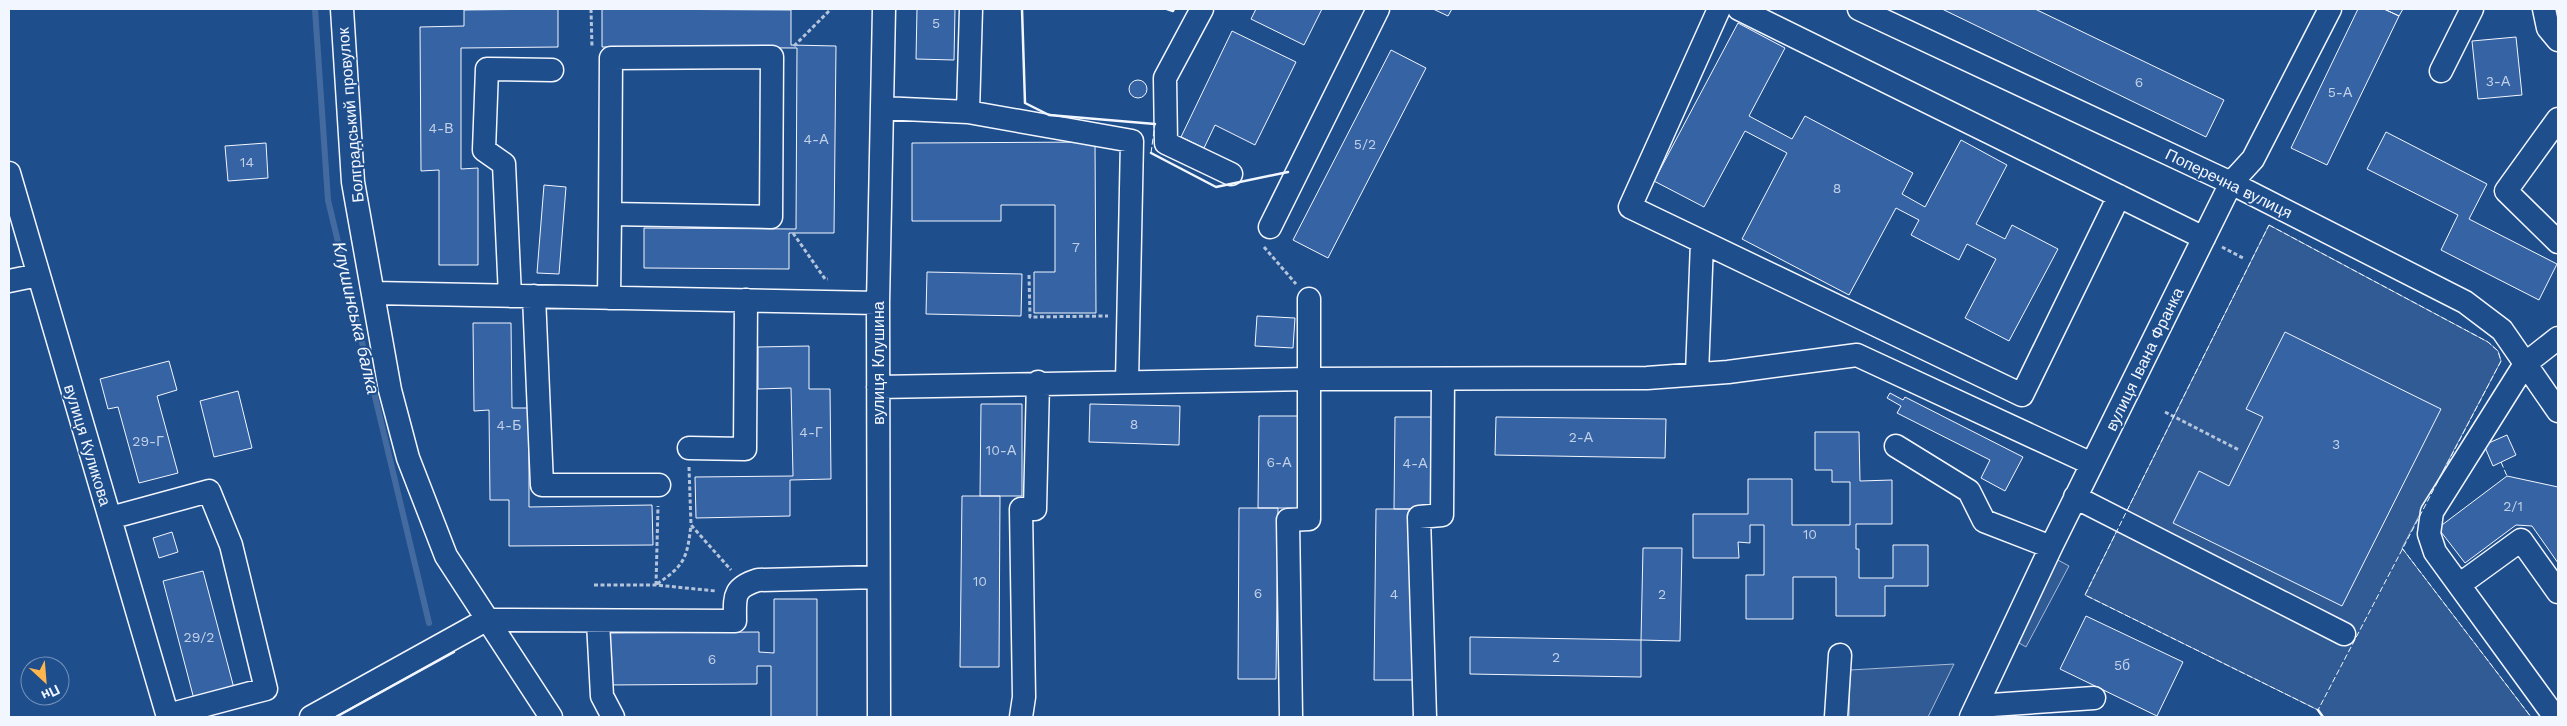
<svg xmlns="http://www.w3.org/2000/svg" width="2567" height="726" viewBox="0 0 2567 726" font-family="'Work Sans',sans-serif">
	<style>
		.built { fill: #305b95; stroke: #a8bbd7 }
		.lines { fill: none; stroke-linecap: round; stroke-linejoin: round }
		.stream { stroke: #446ba0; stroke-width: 6 }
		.building { fill: #3563a3; stroke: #f2f6ff }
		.minor-casing { stroke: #f2f6ff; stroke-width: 25 }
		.path { stroke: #b3c4dc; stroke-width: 3; stroke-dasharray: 4 2.5; stroke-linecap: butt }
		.minor { stroke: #1f4e8c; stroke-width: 22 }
		.fence { stroke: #f2f6ff; stroke-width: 1; stroke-dasharray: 6 2.5; stroke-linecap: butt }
		.wall { stroke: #f2f6ff; stroke-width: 2.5 }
		.labels { text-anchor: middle; stroke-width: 4; stroke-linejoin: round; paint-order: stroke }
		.number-label { font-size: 14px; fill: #c3d1e8 }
		.street-label { font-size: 16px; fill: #f2f6ff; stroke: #1f4e8c }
		.water-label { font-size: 18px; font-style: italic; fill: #f2f6ff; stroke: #1f4e8c }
	</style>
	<rect width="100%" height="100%" fill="#1f4e8c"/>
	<path class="built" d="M 2269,225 L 2488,342 L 2498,351 L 2501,361 L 2402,548 L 2531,717 L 2323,717 L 2318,710 L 2085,595 Z
		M 2056,559 L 2069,566 L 2026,647 L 2014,640 Z
		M 1954,664 L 1928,717 L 1849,717 L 1850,670 Z"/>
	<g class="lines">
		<path class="stream" d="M 315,9 L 328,200 L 429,623"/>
	</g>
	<path class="building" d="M 558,9 L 558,47 L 461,48 L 461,169 L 478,168 L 478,265 L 439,265 L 439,170 L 421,171 L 420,27 L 464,26 L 464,10 Z
		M 602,9 L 791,10 L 791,45 L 836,46 L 834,233 L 789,233 L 789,269 L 644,268 L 644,228 L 796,229 L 797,48 L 602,47 Z
		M 917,9 L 955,9 L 954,60 L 916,59 Z
		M 1256,9 L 1322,9 L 1304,45 L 1251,19 Z
		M 1433,9 L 1452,9 L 1448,16 Z
		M 1942,9 L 2035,9 L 2224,100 L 2206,137 Z
		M 2358,9 L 2384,9 L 2399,16 L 2327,165 L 2291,148 Z
		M 2384,9 L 2403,9 L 2399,16 Z
		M 1738,23 L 1785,48 L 1749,116 L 1792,139 L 1805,116 L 1913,173 L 1902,194 L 1925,207 L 1961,140 L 2007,165 L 1976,224 L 2005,239 L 2012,225 L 2058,249 L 2009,341 L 1965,318 L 1996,259 L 1967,244 L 1959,260 L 1911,235 L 1919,220 L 1896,208 L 1849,295 L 1742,239 L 1787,153 L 1745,131 L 1704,207 L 1654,181 Z
		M 1232,31 L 1296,62 L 1255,145 L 1215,125 L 1204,148 L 1181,137 Z
		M 2516,37 L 2522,95 L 2478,99 L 2472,41 Z
		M 1391,50 L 1426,68 L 1328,258 L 1293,240 Z
		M1129 89a9 9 0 1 1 18 0a9 9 0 1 1-18 0Z
		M 2386,132 L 2487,184 L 2469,219 L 2557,264 L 2539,300 L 2441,250 L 2458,215 L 2367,169 Z
		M 1095,142 L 1096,313 L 1034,313 L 1034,272 L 1055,272 L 1055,205 L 1001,205 L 1001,221 L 912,221 L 912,143 Z
		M 266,143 L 268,178 L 228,181 L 225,146 Z
		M 544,185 L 566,187 L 559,274 L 537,273 Z
		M 927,272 L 1022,274 L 1021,316 L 926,314 Z
		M 1257,316 L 1295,318 L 1293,348 L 1255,346 Z
		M 473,323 L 511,323 L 512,408 L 529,408 L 529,507 L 652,505 L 653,545 L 509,546 L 509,500 L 490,500 L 489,410 L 474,411 Z
		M 2285,332 L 2441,409 L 2342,606 L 2173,523 L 2199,471 L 2229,486 L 2263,417 L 2246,409 Z
		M 809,346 L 809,389 L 830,389 L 831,479 L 790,480 L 790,516 L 696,518 L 695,477 L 793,476 L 791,388 L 758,389 L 758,347 Z
		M 169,361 L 177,390 L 157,396 L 178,473 L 139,483 L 118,407 L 108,409 L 100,379 Z
		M 238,391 L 252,448 L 214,457 L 200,401 Z
		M 1890,393 L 1903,400 L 1905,397 L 2023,457 L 2005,491 L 1981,478 L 1990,460 L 1897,413 L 1901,406 L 1887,398 Z
		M 981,404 L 1022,404 L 1022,496 L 980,496 Z
		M 1090,404 L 1180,406 L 1179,445 L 1089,442 Z
		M 1259,416 L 1300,416 L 1299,508 L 1258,508 Z
		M 1395,417 L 1436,417 L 1436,509 L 1394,509 Z
		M 1496,417 L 1666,419 L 1665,458 L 1495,455 Z
		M 1815,432 L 1859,432 L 1860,481 L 1892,480 L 1892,524 L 1856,524 L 1856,549 L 1859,549 L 1859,578 L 1893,578 L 1893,545 L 1928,545 L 1928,586 L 1885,586 L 1885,616 L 1836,616 L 1836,577 L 1793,577 L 1793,619 L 1746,619 L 1746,575 L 1764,575 L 1764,525 L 1750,525 L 1750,543 L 1738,542 L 1739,558 L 1693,558 L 1693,514 L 1748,514 L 1748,479 L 1792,479 L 1792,525 L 1850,525 L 1850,482 L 1832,482 L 1832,470 L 1815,470 Z
		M 2507,435 L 2516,455 L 2493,466 L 2484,445 Z
		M 2507,476 L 2558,487 L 2558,563 L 2532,526 L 2516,525 L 2465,563 L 2438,528 Z
		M 962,496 L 1000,496 L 999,667 L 960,667 Z
		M 1239,508 L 1278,508 L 1276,679 L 1238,679 Z
		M 1376,509 L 1414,509 L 1413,680 L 1374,680 Z
		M 172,532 L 178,552 L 159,558 L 153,538 Z
		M 1643,548 L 1682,548 L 1680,641 L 1641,640 Z
		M 203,571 L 235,692 L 195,703 L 163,581 Z
		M 774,599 L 817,599 L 817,717 L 771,717 L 771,666 L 757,666 L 757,684 L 606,685 L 606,633 L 759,632 L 759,652 L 774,653 Z
		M 2086,616 L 2183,662 L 2157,716 L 2060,669 Z
		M 1470,637 L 1641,640 L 1641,677 L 1470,674 Z"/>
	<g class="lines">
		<defs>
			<path id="minor" d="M 342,9 L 353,182 L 390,390 L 408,458 L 446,556 L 551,717
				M 1202,9 L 1165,78 L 1166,143 L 1231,174
				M 1719,9 L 1630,207 L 2022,395 L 2119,196
				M 1739,9 L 2204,238
				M 1859,9 L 2231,183 L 2465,302 L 2502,330 L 2558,411
				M 2544,9 L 2548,28 L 2558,40
				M 2441,71 L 2472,9
				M 882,108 L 968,112 L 1132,141 L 1127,382
				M 968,112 L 971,9
				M 2558,119 L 2506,191 L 2558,242
				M 9,173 L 168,717
				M 1270,227 L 1378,9
				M 9,281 L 38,275
				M 374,293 L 878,303
				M 510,296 L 504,164 L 484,150 L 487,69 L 552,70
				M 534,296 L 542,485 L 659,485
				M 609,298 L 610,214 L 611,58 L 772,57 L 771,217 L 610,214
				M 1697,374 L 1702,242
				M 878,387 L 1309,379 L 1647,378 L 1728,372 L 1857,355 L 2092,464
				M 1896,446 L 1969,491 L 1984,521 L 2051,547
				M 689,448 L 745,449 L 746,300
				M 2075,497 L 2344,634
				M 110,518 L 209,491 L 231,545 L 266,689 L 168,715
				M 2459,585 L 2521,540 L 2558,592
				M 598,622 L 602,696 L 613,717
				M 1977,706 L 2094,698
				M 311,717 L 486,620 L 735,621 C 735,597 732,588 758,580 L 878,577
				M 879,717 L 878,303 L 884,9
				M 1021,717 L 1024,697 L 1021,509 L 1035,509 L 1038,382
				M 1291,717 L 1288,520 L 1309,519 L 1309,299
				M 1425,717 L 1419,517 L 1442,515 L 1443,379
				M 1836,717 L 1840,655
				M 1971,717 L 2051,547 L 2231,183 L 2253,159 L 2330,9
				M 2555,717 L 2435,552 L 2429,534 L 2432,512 L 2525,364 L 2558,338"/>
		</defs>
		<use href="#minor" class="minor-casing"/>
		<path class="path" d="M 591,9 L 592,48
			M 794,46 L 831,9
			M 793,233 L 825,279 L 828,279
			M 1264,247 L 1296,284
			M 2222,247 L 2243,258
			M 1029,275 L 1030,317 L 1108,316
			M 2165,412 L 2239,450
			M 689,467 L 691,525 L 731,570
			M 657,584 C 685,565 687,558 691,525
			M 594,585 L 656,585 L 716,591
			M 656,585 L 658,506"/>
		<use href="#minor" class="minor"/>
		<path class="fence" d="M 1151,153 L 1155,124
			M 2269,225 L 2488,342 L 2498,351 L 2501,361 L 2318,710 L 2085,595 Z
			M 2501,462 L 2507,476
			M 2402,548 L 2531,717"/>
		<path class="wall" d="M 1022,9 L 1025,103 L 1049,115 L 1155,124
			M 1167,9 L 1173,11 L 1174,9
			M 1151,153 L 1216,187 L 1288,172
			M 2318,710 L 2323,717
			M 336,717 L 454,652"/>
	</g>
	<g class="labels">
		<g class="number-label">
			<text x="936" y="28">5</text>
			<text x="2498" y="86">3-А</text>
			<text x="2139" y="87">6</text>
			<text x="2340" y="97">5-А</text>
			<text x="441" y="133">4-В</text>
			<text x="816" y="144">4-А</text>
			<text x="1365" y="149">5/2</text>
			<text x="247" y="167">14</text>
			<text x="1837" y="193">8</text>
			<text x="1076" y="252">7</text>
			<text x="1134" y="429">8</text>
			<text x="509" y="430">4-Б</text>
			<text x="811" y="437">4-Г</text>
			<text x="1581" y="442">2-А</text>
			<text x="148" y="446">29-Г</text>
			<text x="2336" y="449">3</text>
			<text x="1001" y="455">10-А</text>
			<text x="1279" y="467">6-А</text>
			<text x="1415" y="468">4-А</text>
			<text x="2513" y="511">2/1</text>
			<text x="1810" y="539">10</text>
			<text x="980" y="586">10</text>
			<text x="1258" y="598">6</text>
			<text x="1394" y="599">4</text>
			<text x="1662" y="599">2</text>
			<text x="199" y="642">29/2</text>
			<text x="1556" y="662">2</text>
			<text x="712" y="664">6</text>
			<text x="2122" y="670">5б</text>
		</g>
		<g class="street-label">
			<text transform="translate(350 115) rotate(-95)" y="6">Болградський провулок</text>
			<text transform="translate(2229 183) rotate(26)" y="6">Поперечна вулиця</text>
			<text transform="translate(2144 359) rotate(-64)" y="6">вулиця Івана Франка</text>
			<text transform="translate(878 363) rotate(-90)" y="6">вулиця Клушина</text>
			<text transform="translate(88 445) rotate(73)" y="6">вулиця Куликова</text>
		</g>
		<g class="water-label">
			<text transform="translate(356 318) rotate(77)" y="6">Клушинська балка</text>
		</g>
	</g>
	<rect width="2567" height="726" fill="none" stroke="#f2f6ff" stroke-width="20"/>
	<g transform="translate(45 681) rotate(154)"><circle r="24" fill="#1f4e8c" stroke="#7391ba"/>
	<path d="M0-4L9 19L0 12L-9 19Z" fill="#ffb74d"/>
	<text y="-8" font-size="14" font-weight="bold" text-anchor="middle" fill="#f2f6ff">Пн</text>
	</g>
</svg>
